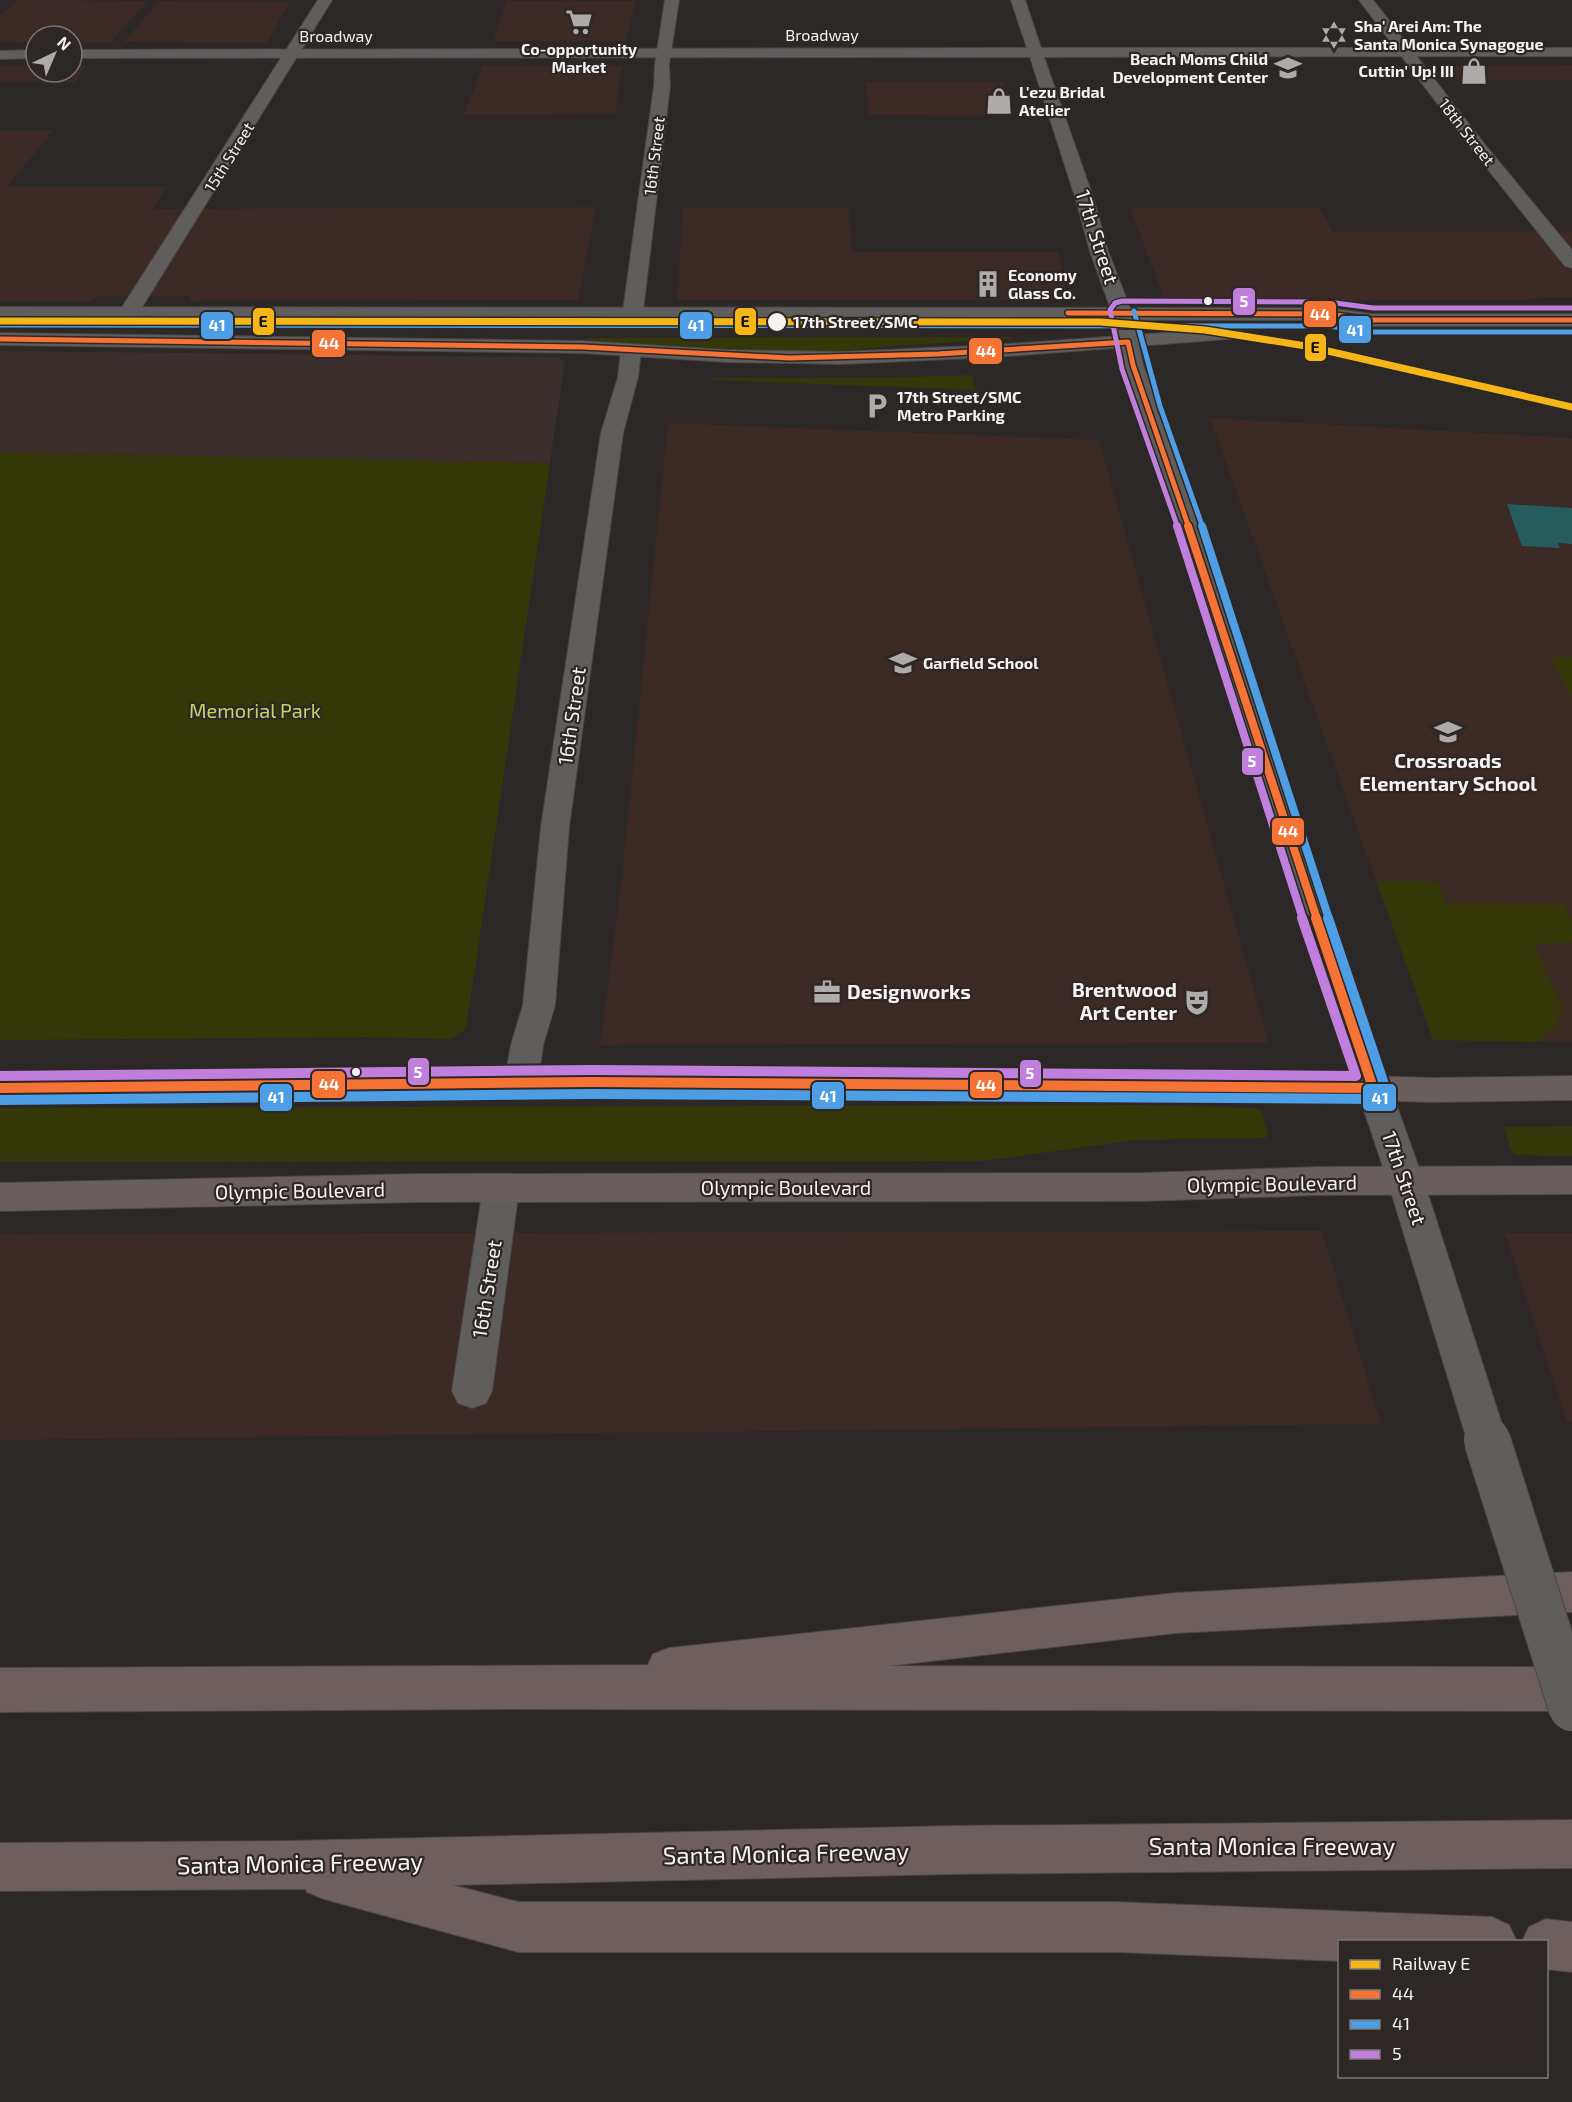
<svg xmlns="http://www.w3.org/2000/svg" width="1572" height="2102" viewBox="0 0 1572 2102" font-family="'Exo 2',sans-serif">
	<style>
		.commercial { fill: #3b2a26 }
		.built { fill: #3a2f2c }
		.education { fill: #3b2b24 }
		.green { fill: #343809 }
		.water { fill: #265c5d }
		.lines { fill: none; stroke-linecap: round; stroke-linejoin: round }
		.minor-casing { stroke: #494645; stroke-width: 2 }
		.tertiary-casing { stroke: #494645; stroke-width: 2 }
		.secondary-casing { stroke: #494645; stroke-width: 2 }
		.primary-casing { stroke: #494645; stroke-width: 2 }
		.motorway-casing { stroke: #494645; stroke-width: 2 }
		.minor { fill: #605e5d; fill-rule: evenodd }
		.tertiary { fill: #605e5d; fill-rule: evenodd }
		.secondary { fill: #605e5d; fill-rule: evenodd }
		.primary { fill: #675e5d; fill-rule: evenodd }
		.motorway { fill: #6d5f5d; fill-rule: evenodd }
		.tertiary-bridge-casing { stroke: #494645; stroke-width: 48; stroke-linecap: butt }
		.tertiary-bridge { stroke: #605e5d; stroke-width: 46 }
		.bus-1-far2-casing { stroke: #2d2725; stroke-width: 8 }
		.bus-1-far1-casing { stroke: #2d2725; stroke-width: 11 }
		.bus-1-casing { stroke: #2d2725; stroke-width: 14 }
		.bus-2-far2-casing { stroke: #2d2725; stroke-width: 8 }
		.bus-2-far1-casing { stroke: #2d2725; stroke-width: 11 }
		.bus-2-casing { stroke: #2d2725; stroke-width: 14 }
		.bus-3-far2-casing { stroke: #2d2725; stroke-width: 8 }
		.bus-3-far1-casing { stroke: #2d2725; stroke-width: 11 }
		.bus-3-casing { stroke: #2d2725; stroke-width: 14 }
		.bus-1-far2 { stroke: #f57335; stroke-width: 5 }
		.bus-1-far1 { stroke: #f57335; stroke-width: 8 }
		.bus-1 { stroke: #f57335; stroke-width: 10 }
		.bus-2-far2 { stroke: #4d9ee5; stroke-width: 5 }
		.bus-2-far1 { stroke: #4d9ee5; stroke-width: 8 }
		.bus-2 { stroke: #4d9ee5; stroke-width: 10 }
		.bus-3-far2 { stroke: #c07fdc; stroke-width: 5 }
		.bus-3-far1 { stroke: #c07fdc; stroke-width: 8 }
		.bus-3 { stroke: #c07fdc; stroke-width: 10 }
		.rail-1-casing { stroke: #2d2725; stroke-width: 10 }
		.rail-1 { stroke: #f7b618; stroke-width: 7 }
		.bus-dot { fill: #f6f2f1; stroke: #2d2725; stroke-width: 2 }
		.labels { text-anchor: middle; stroke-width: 4.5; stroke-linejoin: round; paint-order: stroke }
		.far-poi-label { font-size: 16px; font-weight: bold; fill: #f6f2f1; stroke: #2d2725; text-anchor: start }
		.far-street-label { font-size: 16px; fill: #f6f2f1; stroke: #2d2725 }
		.far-stop-label { font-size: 16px; font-weight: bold; fill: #f6f2f1; stroke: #2d2725; text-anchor: start }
		.street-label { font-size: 20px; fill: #f6f2f1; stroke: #2d2725 }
		.park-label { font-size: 20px; fill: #c3d36a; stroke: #2d2725 }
		.poi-label { font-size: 20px; font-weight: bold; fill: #f6f2f1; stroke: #2d2725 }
		.near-street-label { font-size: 24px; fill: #f6f2f1; stroke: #2d2725 }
		.line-badge { stroke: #2d2725; stroke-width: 2 }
		.badge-label { font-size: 16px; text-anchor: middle; font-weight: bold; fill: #fff }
		.pale-badge-label { font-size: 16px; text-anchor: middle; font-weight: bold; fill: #111 }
	</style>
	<rect width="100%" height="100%" fill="#2b2827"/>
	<path class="commercial" d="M 17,0 L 148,1 L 110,43 L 72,43 L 72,36 L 36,36 L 36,43 L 0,42 L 0,16 Z
		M 159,1 L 290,2 L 267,43 L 124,42 Z
		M 506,1 L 636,1 L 626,41 L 493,41 Z
		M 1572,65 L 1572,80 L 1459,81 L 1448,66 Z
		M 0,66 L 36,66 L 36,72 L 72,72 L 72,66 L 86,66 L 75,82 L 0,82 Z
		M 482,66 L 622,66 L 615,114 L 464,115 Z
		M 866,82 L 1004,82 L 1012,116 L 869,115 Z
		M 0,131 L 53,131 L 7,187 L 167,187 L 153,209 L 596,207 L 578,300 L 189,301 L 190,296 L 97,296 L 91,301 L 0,301 Z
		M 683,208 L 849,208 L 852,252 L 1058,252 L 1068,300 L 677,300 Z
		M 1130,208 L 1319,208 L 1333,232 L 1572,232 L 1572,297 L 1546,297 L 1528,300 L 1165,301 Z
		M 621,885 L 1225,888 L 1269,1043 L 600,1045 Z
		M 1322,1231 L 1381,1424 L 0,1440 L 0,1234 Z
		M 1505,1233 L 1572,1233 L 1572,1421 L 1567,1421 Z"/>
	<path class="built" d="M 0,351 L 540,357 L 558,357 L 565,362 L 550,463 L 0,452 Z"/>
	<path class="education" d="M 1210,418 L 1572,438 L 1572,1042 L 1433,1040 Z
		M 668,423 L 1099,440 L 1225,888 L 621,885 Z"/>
	<path class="green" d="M 1010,337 L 1012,339 L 888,346 L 830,352 L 766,351 L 587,340 L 589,338 Z
		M 972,375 L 975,390 L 712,380 L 713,378 L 879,378 Z
		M 0,452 L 550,463 L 466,1029 L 451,1039 L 371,1037 L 0,1040 Z
		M 1550,657 L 1572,657 L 1572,697 Z
		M 1377,881 L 1438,882 L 1446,903 L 1564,904 L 1572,920 L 1572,942 L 1534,945 L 1562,1006 L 1557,1025 L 1538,1042 L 1433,1040 Z
		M 1141,1105 L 1255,1108 L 1262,1111 L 1268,1135 L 1265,1138 L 1135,1140 L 983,1161 L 0,1162 L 0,1108 Z
		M 1572,1126 L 1572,1156 L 1516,1155 L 1511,1151 L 1504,1127 Z"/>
	<path class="water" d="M 1507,504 L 1572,508 L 1572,544 L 1558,543 L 1560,548 L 1522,546 Z"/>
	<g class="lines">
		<defs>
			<path id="minor" d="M 318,0 L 332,0 L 139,312 L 136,316 L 122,316 L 119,312 Z
				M 665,0 L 679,0 L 669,64 L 670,86 L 643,311 L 640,315 L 626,315 L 623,311 L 654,86 L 655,64 Z
				M 1359,0 L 1373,0 L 1486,146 L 1572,250 L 1572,268 L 1565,266 L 1474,152 Z
				M 631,344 L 638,346 L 641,350 L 638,377 L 623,433 L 569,827 L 555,1005 L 543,1045 L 538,1084 L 533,1093 L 521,1096 L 509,1093 L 504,1084 L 511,1045 L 523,1005 L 541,827 L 601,433 L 618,377 L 621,350 L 624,346 Z
				M 501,1174 L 514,1178 L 519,1188 L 492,1391 L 486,1403 L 472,1408 L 458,1403 L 452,1391 L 483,1188 L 488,1178 Z"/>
			<path id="tertiary" d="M 1011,0 L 1025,0 L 1041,48 L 1572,48 L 1572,56 L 1044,57 L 1094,200 L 1108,251 L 1132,313 L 1143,365 L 1201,524 L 1329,916 L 1424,1182 L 1507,1440 L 1501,1452 L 1487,1458 L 1473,1452 L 1467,1440 L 1388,1182 L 1299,916 L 1177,524 L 1123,365 L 1112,313 L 1090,251 L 1076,200 L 1030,57 L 72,58 L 72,50 L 1027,48 Z
				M 36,50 L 36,58 L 0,59 L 0,51 Z"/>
			<path id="secondary" d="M 0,307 L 1328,308 L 1372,314 L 1572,314 L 1572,326 L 1372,326 L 1328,320 L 0,319 Z
				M 1234,328 L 1241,330 L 1244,334 L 1241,338 L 995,357 L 840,364 L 727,362 L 583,353 L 0,345 L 0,333 L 583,341 L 727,350 L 840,352 L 995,345 Z"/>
			<path id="primary" d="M 592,1070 L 1297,1074 L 1431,1078 L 1572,1076 L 1572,1100 L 1431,1102 L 1297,1098 L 592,1094 L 0,1100 L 0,1076 Z
				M 1572,1166 L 1572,1194 L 1317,1195 L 1144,1201 L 418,1202 L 0,1211 L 0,1183 L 418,1174 L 1144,1173 L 1317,1167 Z"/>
			<path id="motorway" d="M 1572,1572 L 1572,1612 L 1176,1633 L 888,1666 L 1572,1667 L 1572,1711 L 508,1709 L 0,1712 L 0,1668 L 648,1665 L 653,1654 L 669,1648 L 1176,1593 Z
				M 1572,1820 L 1572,1868 L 953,1874 L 453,1885 L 518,1902 L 1115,1902 L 1492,1917 L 1509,1925 L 1517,1942 L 1340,1942 L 1340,1961 L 1115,1952 L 518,1952 L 324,1899 L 307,1892 L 306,1889 L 0,1891 L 0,1843 L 287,1841 L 953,1826 Z
				M 1546,1919 L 1572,1922 L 1572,1972 L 1546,1969 L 1546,1942 L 1522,1942 L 1529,1927 Z"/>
		</defs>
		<use href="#minor" class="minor-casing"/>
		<use href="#tertiary" class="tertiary-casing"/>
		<use href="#secondary" class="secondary-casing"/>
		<use href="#primary" class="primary-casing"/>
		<use href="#motorway" class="motorway-casing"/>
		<use href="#minor" class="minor"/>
		<use href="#tertiary" class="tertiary"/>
		<use href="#secondary" class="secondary"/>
		<use href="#primary" class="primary"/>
		<use href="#motorway" class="motorway"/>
		<defs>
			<path id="tertiary-bridge" d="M 1487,1440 L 1572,1708"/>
		</defs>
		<use href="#tertiary-bridge" class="tertiary-bridge-casing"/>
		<use href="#tertiary-bridge" class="tertiary-bridge"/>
		<defs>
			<path id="bus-1-far2" d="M 1068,313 L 1328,314 L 1372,320 L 1572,320
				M 0,339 L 583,347 L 789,358 L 938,354 L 1128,342 L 1133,365 L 1189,528"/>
			<path id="bus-1-far1" d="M 1188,526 L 1317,919"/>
			<path id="bus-1" d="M 0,1088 L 592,1082 L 1373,1088 L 1316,918"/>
			<path id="bus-2-far2" d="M 1134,311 L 1160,406 L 1203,528
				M 0,325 L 1327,326 L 1372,332 L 1572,332"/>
			<path id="bus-2-far1" d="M 1202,526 L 1329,919"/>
			<path id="bus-2" d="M 0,1100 L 592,1094 L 1376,1099 L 1383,1095 L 1384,1084 L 1328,918"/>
			<path id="bus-3-far2" d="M 1178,528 L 1122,369 L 1110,310 L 1115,303 L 1122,301 L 1328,302 L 1373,308 L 1572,308"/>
			<path id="bus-3-far1" d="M 1177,526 L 1303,919"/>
			<path id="bus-3" d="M 0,1076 L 592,1070 L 1356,1076 L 1302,918"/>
		</defs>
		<use href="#bus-1-far2" class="bus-1-far2-casing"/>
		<use href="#bus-1-far1" class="bus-1-far1-casing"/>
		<use href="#bus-1" class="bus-1-casing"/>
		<use href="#bus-2-far2" class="bus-2-far2-casing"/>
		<use href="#bus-2-far1" class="bus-2-far1-casing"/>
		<use href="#bus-2" class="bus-2-casing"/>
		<use href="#bus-3-far2" class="bus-3-far2-casing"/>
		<use href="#bus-3-far1" class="bus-3-far1-casing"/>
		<use href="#bus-3" class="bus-3-casing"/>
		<use href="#bus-1-far2" class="bus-1-far2"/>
		<use href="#bus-1-far1" class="bus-1-far1"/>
		<use href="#bus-1" class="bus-1"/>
		<use href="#bus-2-far2" class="bus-2-far2"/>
		<use href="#bus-2-far1" class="bus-2-far1"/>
		<use href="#bus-2" class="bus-2"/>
		<use href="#bus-3-far2" class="bus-3-far2"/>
		<use href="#bus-3-far1" class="bus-3-far1"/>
		<use href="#bus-3" class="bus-3"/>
		<defs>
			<path id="rail-1" d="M 0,321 L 1100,322 L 1205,330 L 1306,346 L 1572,407"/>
		</defs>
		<use href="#rail-1" class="rail-1-casing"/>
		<use href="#rail-1" class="rail-1"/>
	</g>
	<defs>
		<symbol id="supermarket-bare" viewBox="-9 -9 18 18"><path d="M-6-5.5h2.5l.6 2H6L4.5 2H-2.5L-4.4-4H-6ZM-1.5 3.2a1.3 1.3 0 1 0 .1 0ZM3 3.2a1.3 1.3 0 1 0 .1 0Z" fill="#afabaa" stroke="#2d2725" stroke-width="2.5" paint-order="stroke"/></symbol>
		<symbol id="synagogue-bare" viewBox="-9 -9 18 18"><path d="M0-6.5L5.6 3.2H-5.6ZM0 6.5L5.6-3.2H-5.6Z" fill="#afabaa" stroke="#2d2725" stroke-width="2.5" paint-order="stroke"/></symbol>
		<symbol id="school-bare" viewBox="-9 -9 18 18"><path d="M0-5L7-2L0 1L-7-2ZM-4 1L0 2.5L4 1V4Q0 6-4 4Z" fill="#afabaa" stroke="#2d2725" stroke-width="2.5" paint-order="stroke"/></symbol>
		<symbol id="shop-bare" viewBox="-9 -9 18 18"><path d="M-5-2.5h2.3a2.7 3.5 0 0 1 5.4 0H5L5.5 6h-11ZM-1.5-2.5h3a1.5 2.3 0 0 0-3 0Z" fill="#afabaa" stroke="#2d2725" stroke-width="2.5" paint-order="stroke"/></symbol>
		<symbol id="building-bare" viewBox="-9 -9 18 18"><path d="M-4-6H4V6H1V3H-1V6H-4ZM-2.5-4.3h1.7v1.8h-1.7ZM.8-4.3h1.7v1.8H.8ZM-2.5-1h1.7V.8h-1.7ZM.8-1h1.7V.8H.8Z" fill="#afabaa" stroke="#2d2725" stroke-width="2.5" paint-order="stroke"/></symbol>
		<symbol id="parking-bare" viewBox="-9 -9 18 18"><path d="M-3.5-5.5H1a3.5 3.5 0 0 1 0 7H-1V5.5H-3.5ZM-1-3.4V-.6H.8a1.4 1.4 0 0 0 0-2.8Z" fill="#afabaa" stroke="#2d2725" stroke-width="2.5" paint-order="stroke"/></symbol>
		<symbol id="office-bare" viewBox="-9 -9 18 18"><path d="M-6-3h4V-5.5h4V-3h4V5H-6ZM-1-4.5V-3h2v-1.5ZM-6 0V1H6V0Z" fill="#afabaa" stroke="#2d2725" stroke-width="2.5" paint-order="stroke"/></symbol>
		<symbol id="theatre-bare" viewBox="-9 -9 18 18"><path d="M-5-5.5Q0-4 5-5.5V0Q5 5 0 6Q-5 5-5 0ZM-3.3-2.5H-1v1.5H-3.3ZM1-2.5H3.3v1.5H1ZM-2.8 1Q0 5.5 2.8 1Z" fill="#afabaa" stroke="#2d2725" stroke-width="2.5" paint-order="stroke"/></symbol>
	</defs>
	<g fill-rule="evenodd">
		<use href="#supermarket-bare" x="560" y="3" width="38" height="38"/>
		<use href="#synagogue-bare" x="1315" y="16" width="38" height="38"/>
		<use href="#school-bare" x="1269" y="49" width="38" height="38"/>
		<use href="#shop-bare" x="1455" y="52" width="38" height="38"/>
		<use href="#shop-bare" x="980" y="82" width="38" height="38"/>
		<use href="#building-bare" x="969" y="265" width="38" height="38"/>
		<use href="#parking-bare" x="858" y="387" width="38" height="38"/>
		<use href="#school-bare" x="884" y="644" width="38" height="38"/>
		<use href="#school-bare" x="1429" y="713" width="38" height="38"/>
		<use href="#office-bare" x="808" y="973" width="38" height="38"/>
		<use href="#theatre-bare" x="1178" y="983" width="38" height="38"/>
	</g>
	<g class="bus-dot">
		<circle cx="1208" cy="301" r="5"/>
		<circle cx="777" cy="322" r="10"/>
		<circle cx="356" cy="1072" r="5"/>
	</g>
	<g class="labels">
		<g class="far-poi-label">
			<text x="1354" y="32">Sha' Arei Am: The<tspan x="1354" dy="18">Santa Monica Synagogue</tspan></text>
			<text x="579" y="55" text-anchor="middle">Co-opportunity<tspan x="579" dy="18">Market</tspan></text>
			<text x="1268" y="65" text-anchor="end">Beach Moms Child<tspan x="1268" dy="18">Development Center</tspan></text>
			<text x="1454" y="77" text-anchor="end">Cuttin' Up! III</text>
			<text x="1019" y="98">L'ezu Bridal<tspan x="1019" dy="18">Atelier</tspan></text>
			<text x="1008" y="281">Economy<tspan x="1008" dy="18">Glass Co.</tspan></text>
			<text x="897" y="403">17th Street/SMC<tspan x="897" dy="18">Metro Parking</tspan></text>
			<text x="923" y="669">Garfield School</text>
		</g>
		<g class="far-street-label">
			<text x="822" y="41">Broadway</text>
			<text x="336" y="42">Broadway</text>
			<text transform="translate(1467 132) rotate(52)" y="6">18th Street</text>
			<text transform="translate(654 156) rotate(-83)" y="6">16th Street</text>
			<text transform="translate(229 157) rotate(-58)" y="6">15th Street</text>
		</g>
		<g class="far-stop-label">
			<text x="793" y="328">17th Street/SMC</text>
		</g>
		<g class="street-label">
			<text transform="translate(1097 237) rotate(72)" y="7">17th Street</text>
			<text transform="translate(572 716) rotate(-82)" y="7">16th Street</text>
			<text transform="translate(1404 1178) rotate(71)" y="7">17th Street</text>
			<text transform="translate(1272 1184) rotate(-1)" y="7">Olympic Boulevard</text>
			<text x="786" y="1195">Olympic Boulevard</text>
			<text transform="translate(300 1191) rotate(-1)" y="7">Olympic Boulevard</text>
			<text transform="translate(487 1289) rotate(-81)" y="7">16th Street</text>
		</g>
		<g class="park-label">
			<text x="255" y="718">Memorial Park</text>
		</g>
		<g class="poi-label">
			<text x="1448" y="768">Crossroads<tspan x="1448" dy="23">Elementary School</tspan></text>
			<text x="1177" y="997" text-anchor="end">Brentwood<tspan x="1177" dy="23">Art Center</tspan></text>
			<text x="847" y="999" text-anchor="start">Designworks</text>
		</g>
		<g class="near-street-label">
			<text x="1272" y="1855">Santa Monica Freeway</text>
			<text transform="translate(786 1854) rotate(-1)" y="8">Santa Monica Freeway</text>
			<text transform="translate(300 1864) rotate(-1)" y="8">Santa Monica Freeway</text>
		</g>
	</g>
	<g class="line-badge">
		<rect x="1232" y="287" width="24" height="29" rx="6" fill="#c07fdc"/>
		<rect x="1303" y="300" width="34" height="28" rx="6" fill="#f57335"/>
		<rect x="252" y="307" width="23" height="29" rx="6" fill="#f7b618"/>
		<rect x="734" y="307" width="23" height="29" rx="6" fill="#f7b618"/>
		<rect x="200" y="311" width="34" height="29" rx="6" fill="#4d9ee5"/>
		<rect x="679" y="311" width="34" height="29" rx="6" fill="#4d9ee5"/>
		<rect x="1338" y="315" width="34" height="29" rx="6" fill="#4d9ee5"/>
		<rect x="311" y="329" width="35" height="29" rx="6" fill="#f57335"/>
		<rect x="1304" y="333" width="23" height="29" rx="6" fill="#f7b618"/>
		<rect x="968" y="337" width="35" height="28" rx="6" fill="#f57335"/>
		<rect x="1241" y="747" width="23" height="29" rx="6" fill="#c07fdc"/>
		<rect x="1271" y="817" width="34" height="29" rx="6" fill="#f57335"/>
		<rect x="407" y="1057" width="23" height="29" rx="6" fill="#c07fdc"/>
		<rect x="1019" y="1059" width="23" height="29" rx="6" fill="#c07fdc"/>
		<rect x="311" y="1070" width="35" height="29" rx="6" fill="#f57335"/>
		<rect x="969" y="1071" width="34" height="28" rx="6" fill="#f57335"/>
		<rect x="811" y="1081" width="34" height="29" rx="6" fill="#4d9ee5"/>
		<rect x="259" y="1083" width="34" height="29" rx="6" fill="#4d9ee5"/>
		<rect x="1362" y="1083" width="35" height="29" rx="6" fill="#4d9ee5"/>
	</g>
	<g class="badge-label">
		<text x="1244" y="307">5</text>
		<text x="1320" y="320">44</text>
		<text x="217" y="331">41</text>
		<text x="696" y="331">41</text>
		<text x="1355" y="336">41</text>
		<text x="329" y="349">44</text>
		<text x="986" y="357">44</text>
		<text x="1252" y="767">5</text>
		<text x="1288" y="837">44</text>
		<text x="418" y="1078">5</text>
		<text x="1030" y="1079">5</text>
		<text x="329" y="1090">44</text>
		<text x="986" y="1091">44</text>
		<text x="828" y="1102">41</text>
		<text x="276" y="1103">41</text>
		<text x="1380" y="1104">41</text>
	</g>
	<g class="pale-badge-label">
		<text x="263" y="327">E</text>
		<text x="745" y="327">E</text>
		<text x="1315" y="353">E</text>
	</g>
	<rect x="1338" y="1940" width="210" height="138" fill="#2d2725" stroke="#7d7877" stroke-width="1.5"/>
	<rect x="1350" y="1960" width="30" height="9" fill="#f7b618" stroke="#7d7877" stroke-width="1.5"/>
	<text x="1392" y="1970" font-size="18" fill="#f6f2f1">Railway E</text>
	<rect x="1350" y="1990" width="30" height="9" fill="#f57335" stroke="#7d7877" stroke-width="1.5"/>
	<text x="1392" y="2000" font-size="18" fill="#f6f2f1">44</text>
	<rect x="1350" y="2020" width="30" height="9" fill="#4d9ee5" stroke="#7d7877" stroke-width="1.5"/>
	<text x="1392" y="2030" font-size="18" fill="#f6f2f1">41</text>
	<rect x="1350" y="2050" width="30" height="9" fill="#c07fdc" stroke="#7d7877" stroke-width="1.5"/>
	<text x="1392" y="2060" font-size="18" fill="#f6f2f1">5</text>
	<g transform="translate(54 54) rotate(44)"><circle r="28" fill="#2d2725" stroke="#7d7877" stroke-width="1.5"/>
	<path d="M0-4.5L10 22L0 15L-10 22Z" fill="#afabaa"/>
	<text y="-9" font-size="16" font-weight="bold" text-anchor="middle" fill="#f6f2f1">N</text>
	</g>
</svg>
